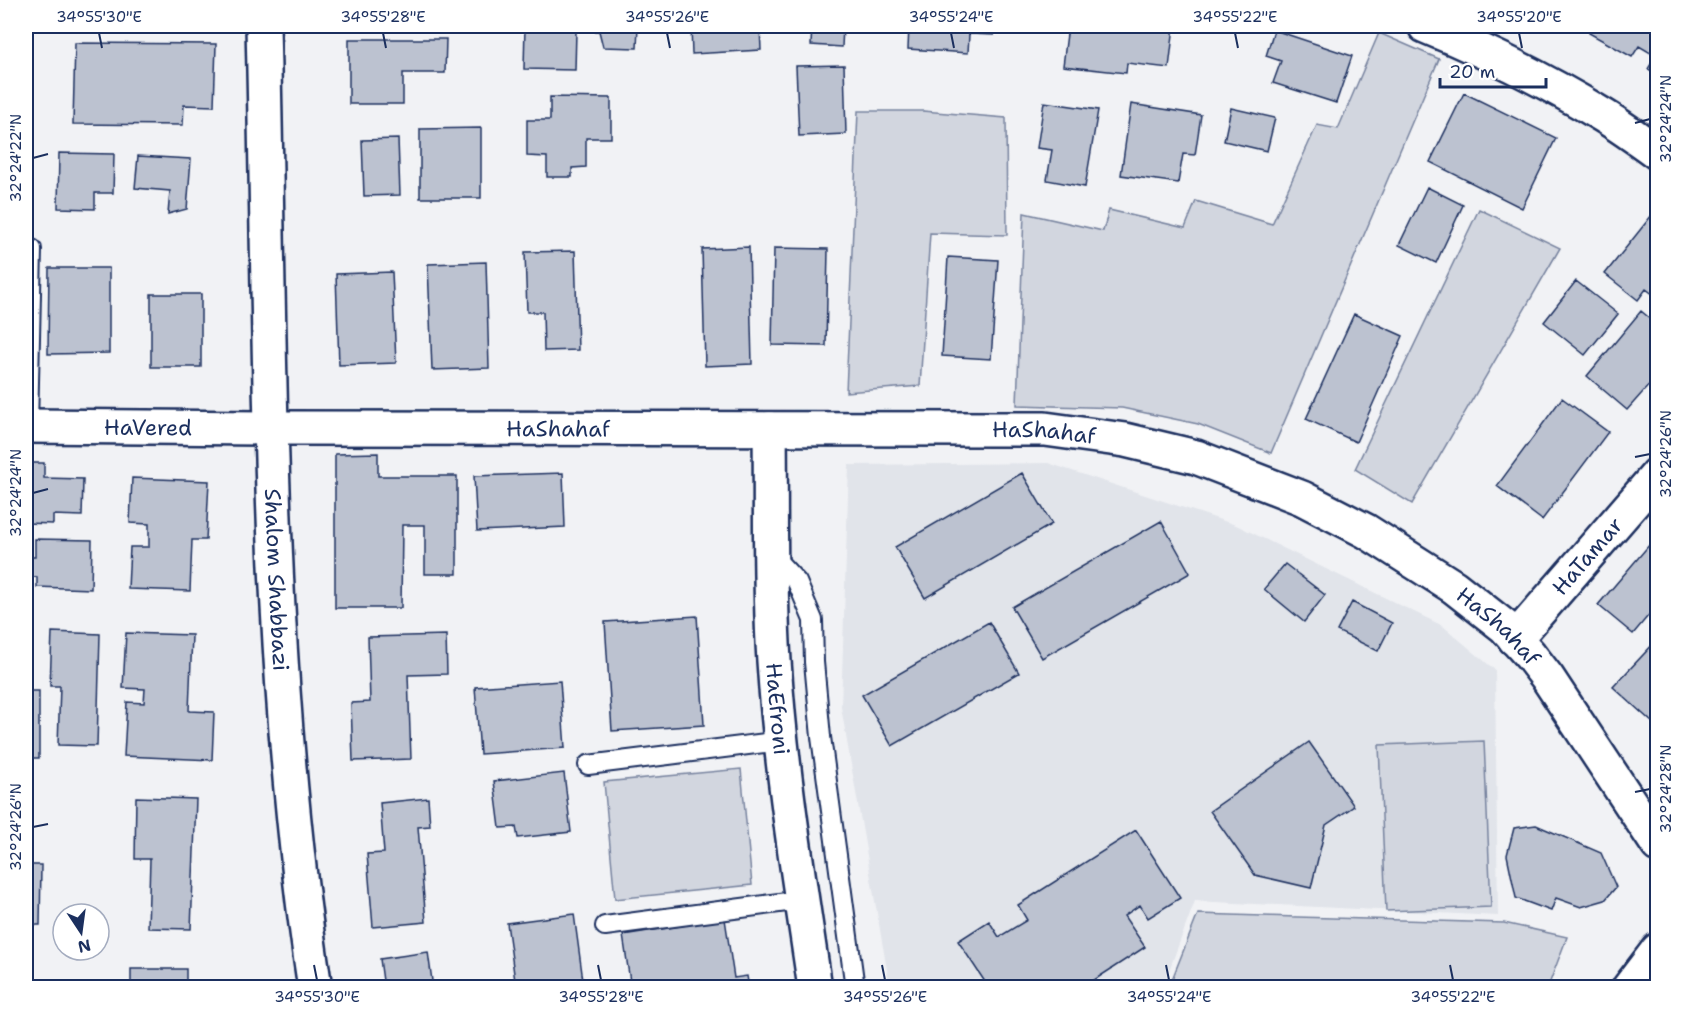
<svg xmlns="http://www.w3.org/2000/svg" width="1683" height="1013" viewBox="0 0 1683 1013" font-family="'Shantell Sans',sans-serif">
	<style>
		.built { fill: #e1e4ea }
		.green { fill: #d2d6df; stroke: #76829e; stroke-width: 1.5 }
		.building { fill: #bcc2d0; stroke: #1b2f5e; stroke-width: 1.5 }
		.lines { fill: none; stroke-linecap: round; stroke-linejoin: round }
		.service-casing { stroke: #1b2f5e; stroke-width: 22 }
		.minor-casing { stroke: #1b2f5e; stroke-width: 38 }
		.tertiary-casing { stroke: #1b2f5e; stroke-width: 38 }
		.service { stroke: #fff; stroke-width: 18 }
		.minor { stroke: #fff; stroke-width: 33 }
		.tertiary { stroke: #fff; stroke-width: 33 }
		.ticks { fill: none; stroke: #1b2f5e; stroke-width: 2 }
		.labels { text-anchor: middle; stroke-width: 5; stroke-linejoin: round; paint-order: stroke }
		.street-label { font-size: 22px; fill: #1b2f5e; stroke: #fff }
		.neatline { fill: none; stroke: #1b2f5e; stroke-width: 2 }
		.ticks-label { font-size: 15px; text-anchor: middle; fill: #1b2f5e }
	</style>
	<rect width="100%" height="100%" fill="#f1f2f5"/>
	<filter id="ink" filterUnits="userSpaceOnUse"><feTurbulence type="fractalNoise" baseFrequency=".0167" numOctaves="2"/><feDisplacementMap in="SourceGraphic" scale="12" xChannelSelector="R" yChannelSelector="G"/><feConvolveMatrix kernelMatrix="1 2 1 2 8 2 1 2 1" color-interpolation-filters="sRGB"/></filter>
	<g filter="url(#ink)">
		<path class="built" d="M 1048,463 L 1236,525 L 1443,626 L 1495,670 L 1498,916 L 1195,901 L 1164,984 L 1156,987 L 890,987 L 841,707 L 849,465 Z"/>
		<path class="green" d="M 1379,33 L 1439,59 L 1271,453 L 1198,424 L 1122,408 L 1017,405 L 1024,213 L 1103,231 L 1109,210 L 1185,228 L 1196,201 L 1272,224 L 1317,125 L 1338,129 Z
			M 858,111 L 923,111 L 1006,118 L 1007,235 L 930,233 L 920,386 L 846,392 Z
			M 1479,209 L 1560,248 L 1412,504 L 1355,469 Z
			M 1484,741 L 1491,907 L 1386,911 L 1379,745 Z
			M 741,769 L 752,885 L 615,899 L 604,782 Z
			M 1198,914 L 1504,923 L 1567,937 L 1548,987 L 1522,986 L 1520,988 L 1169,987 Z"/>
		<path class="building" d="M 525,26 L 638,26 L 637,48 L 603,47 L 599,31 L 576,31 L 575,70 L 524,69 Z
			M 691,26 L 760,26 L 761,50 L 692,54 Z
			M 812,26 L 843,26 L 842,47 L 811,45 Z
			M 909,26 L 995,26 L 994,35 L 969,34 L 968,53 L 908,49 Z
			M 1068,26 L 1174,26 L 1169,68 L 1127,63 L 1126,73 L 1063,66 Z
			M 1594,26 L 1658,26 L 1658,74 L 1648,69 L 1656,56 L 1639,46 L 1632,57 L 1589,33 Z
			M 1274,30 L 1352,56 L 1336,103 L 1273,83 L 1281,61 L 1266,56 Z
			M 349,39 L 446,39 L 445,73 L 403,73 L 403,104 L 349,104 Z
			M 75,43 L 216,44 L 214,106 L 184,105 L 183,125 L 73,124 Z
			M 844,65 L 846,134 L 799,136 L 796,66 Z
			M 1464,93 L 1556,138 L 1522,208 L 1430,162 Z
			M 550,97 L 611,98 L 611,138 L 586,138 L 586,167 L 572,168 L 572,177 L 547,177 L 547,157 L 527,156 L 527,120 L 550,120 Z
			M 1044,102 L 1098,110 L 1085,187 L 1047,180 L 1052,150 L 1037,148 Z
			M 1131,104 L 1201,115 L 1195,155 L 1183,154 L 1178,183 L 1121,175 Z
			M 1231,108 L 1275,118 L 1267,151 L 1224,141 Z
			M 481,128 L 481,198 L 420,198 L 420,129 Z
			M 398,139 L 400,195 L 364,196 L 362,140 Z
			M 59,153 L 114,154 L 113,193 L 95,193 L 95,209 L 58,208 Z
			M 138,156 L 191,159 L 187,209 L 168,214 L 170,191 L 135,188 Z
			M 1427,187 L 1463,205 L 1436,263 L 1399,245 Z
			M 1652,215 L 1658,219 L 1658,298 L 1646,289 L 1638,300 L 1605,274 Z
			M 749,247 L 752,364 L 705,366 L 702,249 Z
			M 774,248 L 828,249 L 826,346 L 772,345 Z
			M 575,251 L 578,350 L 544,351 L 543,312 L 527,312 L 525,252 Z
			M 948,257 L 998,260 L 991,359 L 942,356 Z
			M 486,262 L 489,368 L 432,370 L 428,264 Z
			M 49,268 L 109,268 L 109,353 L 48,354 Z
			M 392,272 L 396,363 L 339,365 L 336,274 Z
			M 1576,281 L 1618,314 L 1585,355 L 1544,322 Z
			M 151,294 L 201,294 L 201,367 L 151,367 Z
			M 1641,311 L 1658,325 L 1658,375 L 1627,410 L 1587,376 Z
			M 1354,314 L 1403,336 L 1356,442 L 1306,419 Z
			M 1562,398 L 1608,432 L 1542,520 L 1497,486 Z
			M 378,453 L 378,476 L 457,476 L 457,574 L 425,574 L 425,525 L 402,525 L 401,608 L 335,608 L 335,454 Z
			M 26,463 L 44,463 L 44,478 L 83,479 L 82,516 L 53,515 L 53,524 L 26,523 Z
			M 563,473 L 565,527 L 477,531 L 474,476 Z
			M 1022,473 L 1052,524 L 925,598 L 895,547 Z
			M 132,478 L 209,481 L 206,540 L 192,540 L 190,591 L 128,589 L 130,547 L 149,547 L 149,524 L 130,523 Z
			M 1161,521 L 1190,573 L 1042,658 L 1012,607 Z
			M 1656,537 L 1658,539 L 1658,604 L 1633,634 L 1598,605 Z
			M 35,539 L 92,540 L 91,589 L 37,587 L 37,577 L 26,576 L 26,557 L 35,557 Z
			M 1285,564 L 1325,595 L 1304,622 L 1264,589 Z
			M 1352,602 L 1392,623 L 1378,651 L 1337,631 Z
			M 697,616 L 704,725 L 612,731 L 605,622 Z
			M 989,622 L 1019,673 L 892,746 L 862,695 Z
			M 52,632 L 100,634 L 97,746 L 58,745 L 60,686 L 50,686 Z
			M 126,633 L 192,635 L 189,711 L 214,712 L 212,760 L 124,756 L 127,702 L 144,703 L 145,689 L 123,688 Z
			M 446,635 L 447,674 L 408,675 L 411,759 L 353,761 L 351,703 L 370,702 L 368,637 Z
			M 1658,639 L 1658,718 L 1653,723 L 1613,687 Z
			M 560,681 L 565,748 L 480,754 L 475,687 Z
			M 26,691 L 39,691 L 39,758 L 26,758 Z
			M 1309,742 L 1354,806 L 1326,825 L 1311,888 L 1255,875 L 1210,811 Z
			M 564,773 L 571,832 L 518,838 L 516,827 L 500,828 L 494,781 Z
			M 136,797 L 196,799 L 191,929 L 148,928 L 150,859 L 135,859 Z
			M 428,798 L 430,826 L 418,827 L 426,922 L 373,927 L 367,854 L 384,853 L 380,803 Z
			M 1536,825 L 1601,853 L 1616,887 L 1605,900 L 1581,907 L 1556,898 L 1551,911 L 1516,898 L 1507,855 L 1514,828 Z
			M 1136,830 L 1180,898 L 1148,918 L 1140,905 L 1124,916 L 1145,947 L 1082,988 L 1036,988 L 1031,980 L 1019,988 L 989,988 L 958,941 L 989,921 L 999,937 L 1027,920 L 1018,905 Z
			M 26,865 L 41,865 L 40,925 L 26,925 Z
			M 574,914 L 584,988 L 516,988 L 507,923 Z
			M 725,919 L 734,978 L 747,976 L 749,988 L 631,988 L 623,935 Z
			M 428,952 L 433,988 L 384,988 L 380,959 Z
			M 131,969 L 186,969 L 186,988 L 131,988 Z"/>
		<g class="lines">
			<defs>
				<path id="service" d="M 28,426 L 32,249
					M 772,555 L 797,582 L 813,620 L 814,662 L 821,737 L 855,988
					M 588,765 L 781,741
					M 605,926 L 802,900"/>
				<g id="minor">
					<path id="s1" d="M 26,426 L 270,428 L 1045,429 L 1125,440 L 1196,457 L 1302,498 L 1366,531 L 1454,587 L 1505,627 L 1530,655 L 1547,677 L 1658,845"/>
					<path id="s2" d="M 770,429 C 771,506 769,584 774,661 C 781,771 799,879 815,988"/>
					<path id="s3" d="M 1515,639 L 1658,474"/>
					<path d="M 1629,988 L 1658,950"/>
				</g>
				<g id="tertiary">
					<path id="s4" d="M 263,26 C 271,347 266,669 315,988"/>
					<path d="M 1425,26 C 1486,51 1547,81 1604,116 C 1622,127 1640,140 1658,153"/>
				</g>
			</defs>
			<use href="#service" class="service-casing"/>
			<use href="#minor" class="minor-casing"/>
			<use href="#tertiary" class="tertiary-casing"/>
			<use href="#service" class="service"/>
			<use href="#minor" class="minor"/>
			<use href="#tertiary" class="tertiary"/>
		</g>
	</g>
	<path class="ticks" d="M 99,33 L 102,48M 383,33 L 386,48M 667,33 L 670,48M 951,33 L 954,48M 1235,33 L 1238,48M 1519,33 L 1522,48M 1635,123 L 1650,119M 33,158 L 48,154M 1635,457 L 1650,454M 33,493 L 48,489M 1635,792 L 1650,789M 33,827 L 48,824M 314,965 L 317,980M 598,965 L 601,980M 882,965 L 885,980M 1166,965 L 1169,980M 1450,965 L 1453,980"/>
	<g class="labels">
		<g class="street-label">
			<text dy="8" stroke="none"><textPath href="#s1" startOffset="122">HaVered</textPath></text>
			<text dy="8" stroke="none"><textPath href="#s1" startOffset="532">HaShahaf</textPath></text>
			<text dy="8" stroke="none"><textPath href="#s1" startOffset="1018">HaShahaf</textPath></text>
			<text dy="8" stroke="none"><textPath href="#s3" startOffset="110">HaTamar</textPath></text>
			<text dy="8" stroke="none"><textPath href="#s4" startOffset="554">Shalom Shabbazi</textPath></text>
			<text dy="8" stroke="none"><textPath href="#s1" startOffset="1522">HaShahaf</textPath></text>
			<text dy="8" stroke="none"><textPath href="#s2" startOffset="280">HaEfroni</textPath></text>
		</g>
	</g>
	<rect width="1683" height="1013" fill="none" stroke="#fff" stroke-width="66"/>
	<g transform="translate(81 932) rotate(167)"><circle r="28" fill="#ffffff" stroke="#a4acbf" stroke-width="1.5"/>
	<path d="M0-4.5L10 22L0 15L-10 22Z" fill="#1b2f5e"/>
	<text y="-9" font-size="16" font-weight="bold" text-anchor="middle" fill="#1b2f5e">N</text>
	</g>
	<path d="M1440 78v9h106v-9" fill="none" stroke="#1b2f5e" stroke-width="3"/>
	<text x="1449" y="78" font-size="18" fill="#1b2f5e" stroke="#ffffff" stroke-width="4.5" paint-order="stroke">20 m</text>
	<rect x="33" y="33" width="1617" height="947" class="neatline"/>
	<g class="ticks-label">
		<text x="99" y="22">34°55'30"E</text>
		<text x="383" y="22">34°55'28"E</text>
		<text x="667" y="22">34°55'26"E</text>
		<text x="951" y="22">34°55'24"E</text>
		<text x="1235" y="22">34°55'22"E</text>
		<text x="1519" y="22">34°55'20"E</text>
		<text transform="translate(1666 119) rotate(-90)" y="5">32°24'24"N</text>
		<text transform="translate(16 158) rotate(-90)" y="5">32°24'22"N</text>
		<text transform="translate(1666 454) rotate(-90)" y="5">32°24'26"N</text>
		<text transform="translate(16 493) rotate(-90)" y="5">32°24'24"N</text>
		<text transform="translate(1666 789) rotate(-90)" y="5">32°24'28"N</text>
		<text transform="translate(16 827) rotate(-90)" y="5">32°24'26"N</text>
		<text x="317" y="1002">34°55'30"E</text>
		<text x="601" y="1002">34°55'28"E</text>
		<text x="885" y="1002">34°55'26"E</text>
		<text x="1169" y="1002">34°55'24"E</text>
		<text x="1453" y="1002">34°55'22"E</text>
	</g>
</svg>
